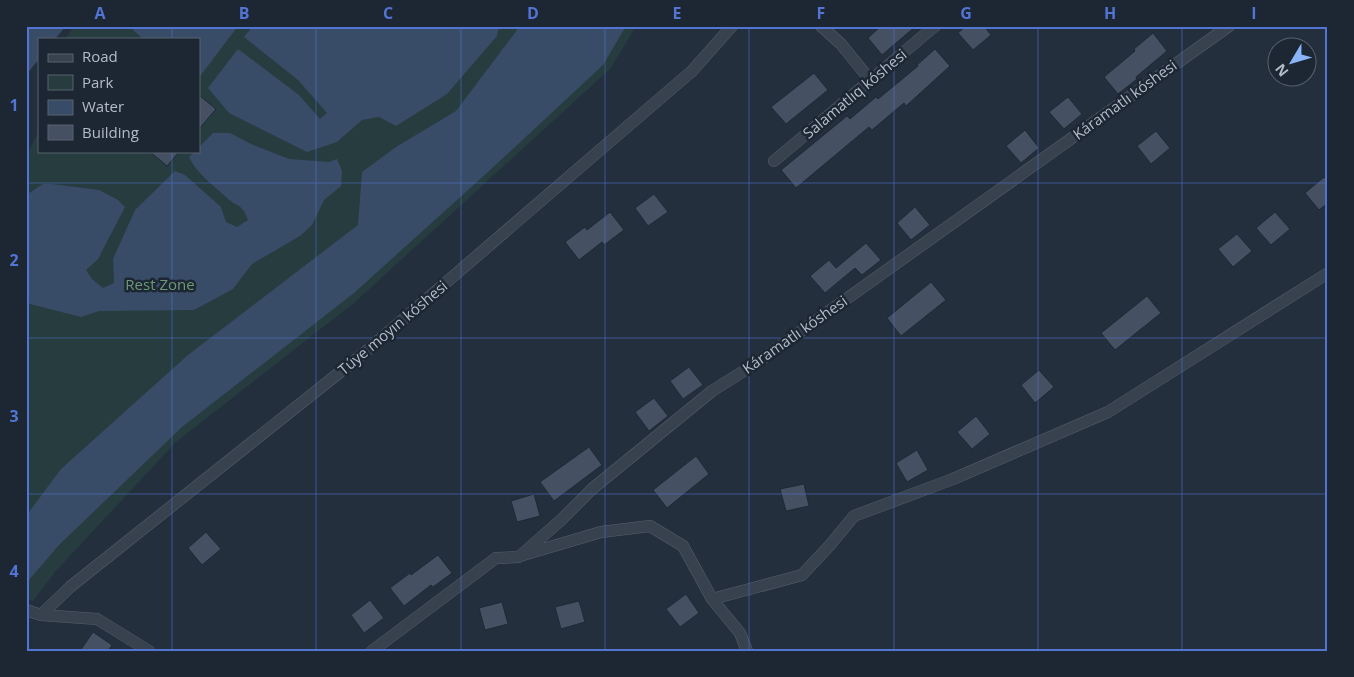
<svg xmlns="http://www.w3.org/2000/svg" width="1354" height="677" viewBox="0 0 1354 677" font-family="'Open Sans',sans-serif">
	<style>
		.green { fill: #263c3f }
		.water { fill: #394c67 }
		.building { fill: #455162; stroke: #1f2835 }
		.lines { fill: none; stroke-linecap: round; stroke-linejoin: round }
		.street-casing { stroke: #565f6c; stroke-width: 12 }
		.street { stroke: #38414e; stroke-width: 11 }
		.grid { fill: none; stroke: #5274d3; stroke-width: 1; stroke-opacity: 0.55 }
		.labels { text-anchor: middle; stroke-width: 5; stroke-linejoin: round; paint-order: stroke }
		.street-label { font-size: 15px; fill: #b4bcc9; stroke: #1d2633 }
		.park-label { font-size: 15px; fill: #6b9a76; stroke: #1d2633 }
		.neatline { fill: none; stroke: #5274d3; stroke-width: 2 }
		.grid-label { font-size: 16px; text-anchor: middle; font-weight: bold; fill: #5274d3 }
	</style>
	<rect width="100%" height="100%" fill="#242f3e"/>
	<path class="green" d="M 75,26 L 636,26 L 611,68 L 354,303 L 176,442 L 55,572 L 33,601 L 26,598 L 26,156 L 39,131 L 39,151 L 199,151 L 199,39 L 64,39 Z"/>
	<path class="water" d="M 26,26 L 66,26 L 55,39 L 39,39 L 39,59 L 26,75 Z
		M 135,26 L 238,26 L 201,75 L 199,75 L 199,39 L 143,39 L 133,30 Z
		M 253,26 L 499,26 L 497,36 L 447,94 L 396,126 L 379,117 L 362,120 L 337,142 L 307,152 L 229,113 L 208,88 L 238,49 L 299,95 L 320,119 L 327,113 L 298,80 L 244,37 Z
		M 520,26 L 626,26 L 603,65 L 488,172 L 354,293 L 182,427 L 59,545 L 28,581 L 26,580 L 26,516 L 61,469 L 188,355 L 358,225 L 362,172 L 396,147 L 456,111 Z
		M 213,133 L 230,133 L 251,144 L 289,159 L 329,162 L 337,159 L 342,171 L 341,186 L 324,200 L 312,225 L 300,236 L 252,264 L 233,289 L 194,310 L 99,311 L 81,317 L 26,303 L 26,195 L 43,184 L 52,184 L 99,190 L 118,200 L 125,207 L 98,259 L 86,270 L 92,279 L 103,288 L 114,283 L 113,259 L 135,210 L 175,171 L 185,175 L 221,207 L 226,222 L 237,227 L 248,220 C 242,203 238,208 227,198 C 214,186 196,173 189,157 L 195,151 L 199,151 L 199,147 Z"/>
	<path class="building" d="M 881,26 L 916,26 L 882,55 L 868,38 Z
		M 966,26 L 984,26 L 991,35 L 973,50 L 958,33 Z
		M 1153,33 L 1167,51 L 1136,77 L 1137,79 L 1118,94 L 1104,77 L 1135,51 L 1134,49 Z
		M 935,49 L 950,66 L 906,106 L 904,103 L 872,130 L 869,127 L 796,188 L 781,170 L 847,116 L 850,119 L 876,97 L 878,99 L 918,66 L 917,65 Z
		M 814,73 L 828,90 L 786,124 L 771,107 Z
		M 199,95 L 216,109 L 199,129 Z
		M 1068,97 L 1082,114 L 1064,129 L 1049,112 Z
		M 1025,130 L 1039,148 L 1021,163 L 1006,146 Z
		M 1156,131 L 1170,148 L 1151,164 L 1137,146 Z
		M 149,151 L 180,151 L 167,166 Z
		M 1324,177 L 1328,182 L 1328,203 L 1319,210 L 1305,193 Z
		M 654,194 L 668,212 L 648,226 L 635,208 Z
		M 915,207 L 930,225 L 911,240 L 897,223 Z
		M 610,212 L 624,230 L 604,245 L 602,242 L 579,260 L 565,242 L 585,227 L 587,230 Z
		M 1275,212 L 1290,229 L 1271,245 L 1256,228 Z
		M 1237,234 L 1252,251 L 1233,267 L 1218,249 Z
		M 866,243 L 881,260 L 862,275 L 855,268 L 825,293 L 810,276 L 829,260 L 836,268 Z
		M 931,282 L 946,300 L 901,336 L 887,318 Z
		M 1147,296 L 1161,313 L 1115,350 L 1101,333 Z
		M 689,367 L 703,385 L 683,399 L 670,381 Z
		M 1039,370 L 1054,387 L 1035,403 L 1021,385 Z
		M 654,398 L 668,416 L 649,431 L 635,412 Z
		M 976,416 L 990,434 L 972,449 L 957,432 Z
		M 589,447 L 602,465 L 554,501 L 540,482 Z
		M 917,450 L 928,470 L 907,482 L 896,463 Z
		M 696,456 L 709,474 L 667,508 L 653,490 Z
		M 804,484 L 809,506 L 786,511 L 780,489 Z
		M 534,494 L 540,516 L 517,522 L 511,501 Z
		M 206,532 L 221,549 L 202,565 L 188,548 Z
		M 438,555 L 452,573 L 433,587 L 431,585 L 404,606 L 390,588 L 410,573 L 411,575 Z
		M 686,594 L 699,613 L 680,627 L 666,609 Z
		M 370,600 L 384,618 L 364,633 L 351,615 Z
		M 579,601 L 585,622 L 561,629 L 555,607 Z
		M 502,602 L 508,624 L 485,630 L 479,608 Z
		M 93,632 L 112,645 L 108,651 L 80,651 Z"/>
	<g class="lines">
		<defs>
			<path id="street" d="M 821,26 L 841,44 L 871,81
				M 774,161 L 935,26
				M 523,555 L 601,532 L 650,526 L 683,546 L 712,599 L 740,633 L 747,651
				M 712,599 L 802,575 L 830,545 L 854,516 L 953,479 L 1108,412 L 1328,273
				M 26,610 L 41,615 L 97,619 L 149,651
				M 41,615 L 70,587 L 364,353 L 692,71 L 732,26
				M 372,651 L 496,558 L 519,557 L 561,520 L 592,489 L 712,391 L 758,362 L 1229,26"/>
		</defs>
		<use href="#street" class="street-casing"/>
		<use href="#street" class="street"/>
	</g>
	<path class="grid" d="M 172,26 L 172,39M 316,26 L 316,651M 461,26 L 461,651M 605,26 L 605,651M 749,26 L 749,651M 894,26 L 894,651M 1038,26 L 1038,651M 1182,26 L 1182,651M 172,151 L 172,651M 26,183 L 1328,183M 26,338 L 1328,338M 26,494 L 1328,494"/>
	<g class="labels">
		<g class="street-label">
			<text transform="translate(855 94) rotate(-40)" y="5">Salamatlıq kóshesi</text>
			<text transform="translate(1125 100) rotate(-36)" y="5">Káramatlı kóshesi</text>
			<text transform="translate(393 328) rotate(-40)" y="5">Túye moyın kóshesi</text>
			<text transform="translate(795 335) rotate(-35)" y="5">Káramatlı kóshesi</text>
		</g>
		<g class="park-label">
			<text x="160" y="290">Rest Zone</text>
		</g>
	</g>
	<rect width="1354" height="677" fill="none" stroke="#1d2633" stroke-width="55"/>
	<rect x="38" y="38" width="162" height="115" fill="#1d2633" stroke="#59626f"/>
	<rect x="48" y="54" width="25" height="8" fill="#38414e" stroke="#59626f"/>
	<text x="82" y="62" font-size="15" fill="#b4bcc9">Road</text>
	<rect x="48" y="75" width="25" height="15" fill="#263c3f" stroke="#59626f"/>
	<text x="82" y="88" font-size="15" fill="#b4bcc9">Park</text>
	<rect x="48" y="100" width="25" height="15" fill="#394c67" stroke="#59626f"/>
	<text x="82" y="112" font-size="15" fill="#b4bcc9">Water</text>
	<rect x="48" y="125" width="25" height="15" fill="#455162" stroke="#59626f"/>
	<text x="82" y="138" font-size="15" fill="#b4bcc9">Building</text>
	<g transform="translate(1292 62) rotate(232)"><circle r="24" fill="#1d2633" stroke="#59626f"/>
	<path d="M0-4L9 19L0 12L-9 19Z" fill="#8ab4f8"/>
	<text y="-8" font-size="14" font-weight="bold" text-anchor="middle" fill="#b4bcc9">N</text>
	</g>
	<rect x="28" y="28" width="1298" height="622" class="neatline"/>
	<g class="grid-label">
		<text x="100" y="19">A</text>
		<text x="244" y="19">B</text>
		<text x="388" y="19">C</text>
		<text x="533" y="19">D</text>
		<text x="677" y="19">E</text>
		<text x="821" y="19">F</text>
		<text x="966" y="19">G</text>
		<text x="1110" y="19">H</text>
		<text x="1254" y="19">I</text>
		<text x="14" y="111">1</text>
		<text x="14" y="266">2</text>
		<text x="14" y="422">3</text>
		<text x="14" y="577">4</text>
	</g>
</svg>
